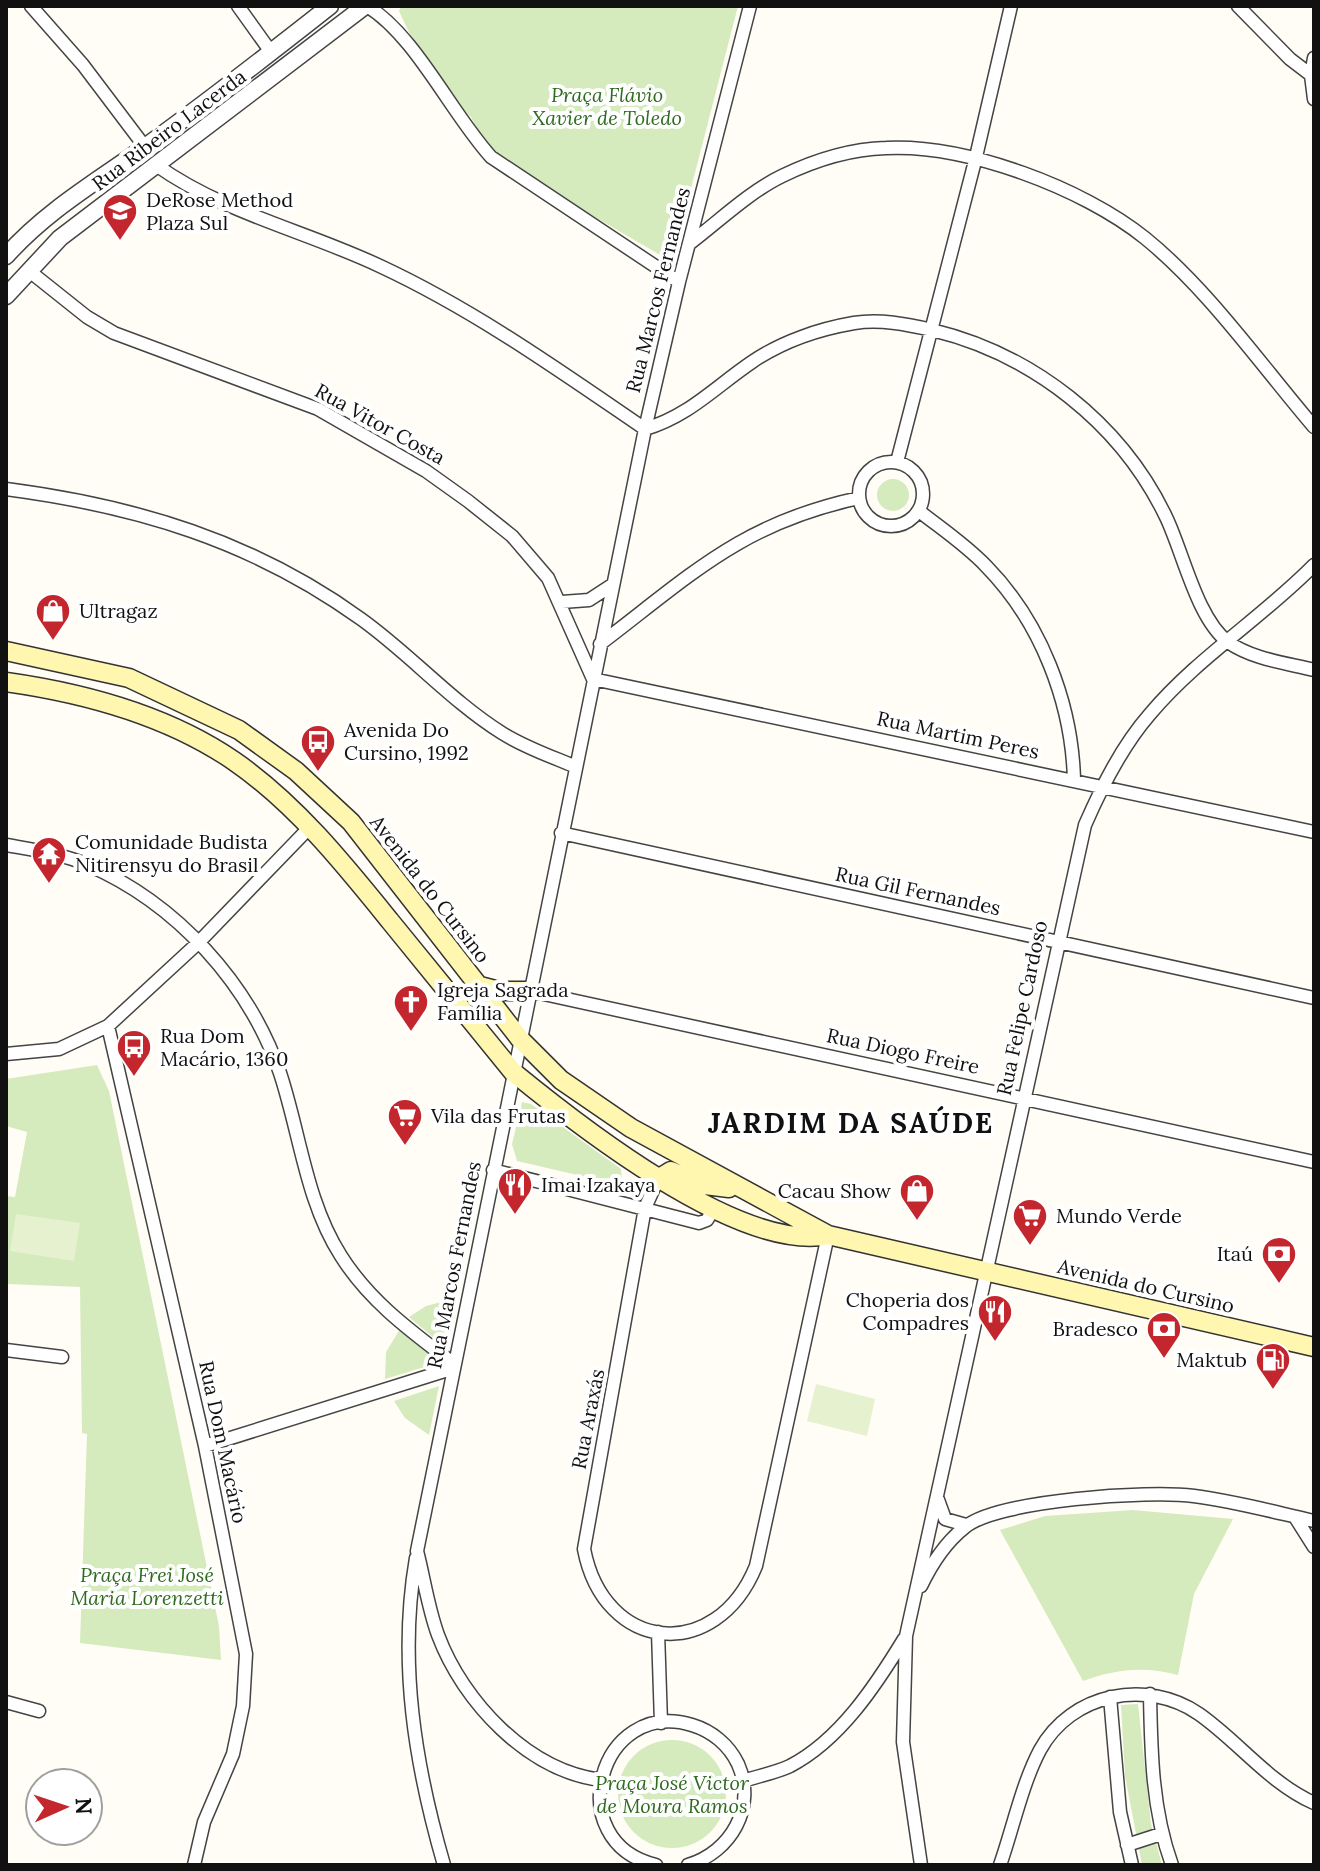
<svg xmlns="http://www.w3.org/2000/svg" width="1320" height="1871" viewBox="0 0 1320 1871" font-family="Lora,serif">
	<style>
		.green { fill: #d5ebbd }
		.pitch { fill: #e6f2cf }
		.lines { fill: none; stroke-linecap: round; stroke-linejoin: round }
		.minor-casing { stroke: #444; stroke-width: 15 }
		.tertiary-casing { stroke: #444; stroke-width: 19 }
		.secondary-casing { stroke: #333; stroke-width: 21 }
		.minor { stroke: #fff; stroke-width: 12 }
		.tertiary { stroke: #fff; stroke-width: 16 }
		.secondary { stroke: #fff6b0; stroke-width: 18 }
		.labels { text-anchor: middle; stroke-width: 8; stroke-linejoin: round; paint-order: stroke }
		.park-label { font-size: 20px; font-style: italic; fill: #2f6b1f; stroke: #fff }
		.street-label { font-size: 20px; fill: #111; stroke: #fff }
		.poi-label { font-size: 20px; fill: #111; stroke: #fff; text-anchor: start }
		.district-label { font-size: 28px; font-weight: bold; letter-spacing: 2px; fill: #111; stroke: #fff }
	</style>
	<rect width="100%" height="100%" fill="#fffdf5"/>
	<path class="green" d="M 401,6 L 738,6 L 672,262 L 506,165 L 483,139 L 471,117 L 448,96 L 420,56 L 399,11 Z
		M877 495a16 16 0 1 1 32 0a16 16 0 1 1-32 0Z
		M 97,1065 L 109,1091 L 219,1626 L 221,1660 L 80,1643 L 87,1434 L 82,1433 L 80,1287 L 8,1284 L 6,1196 L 15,1197 L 27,1132 L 6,1126 L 6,1079 Z
		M 522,1102 L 531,1104 L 621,1169 L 622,1182 L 616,1184 L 517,1161 L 512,1144 Z
		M 445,1301 L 456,1302 L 447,1349 L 409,1317 L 426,1306 Z
		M 400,1329 L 444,1361 L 385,1379 L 386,1352 Z
		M 439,1386 L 429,1435 L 405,1418 L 394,1401 Z
		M 1133,1510 L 1233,1519 L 1194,1594 L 1178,1675 C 1145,1666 1115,1669 1083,1681 L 1000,1530 L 1045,1516 Z
		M 1138,1704 L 1151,1824 L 1162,1865 L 1142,1865 L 1125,1776 L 1121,1705 Z
		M618 1794a54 54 0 1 1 108 0a54 54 0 1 1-108 0Z"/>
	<path class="pitch" d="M 16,1214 L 80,1223 L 74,1261 L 10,1251 Z
		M 816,1384 L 875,1399 L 867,1436 L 807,1421 Z"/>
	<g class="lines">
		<defs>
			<path id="minor" d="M 31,6 L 83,65 L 145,147
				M 238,6 L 271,52
				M 367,6 C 415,35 451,113 491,157 L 679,282
				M 1238,6 L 1290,59 L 1311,75
				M 1314,58 L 1311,75 L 1314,99
				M 156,165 C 225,214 307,231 382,267 C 476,311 560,371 645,429 C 689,416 715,387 752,362 C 781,342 819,329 854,323 C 880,319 906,324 932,330 C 1032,354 1121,423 1166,517 C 1183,552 1197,619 1228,642 C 1252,659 1286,663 1314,670
				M 689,244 C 718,222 749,192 782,176 C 815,160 850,149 886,148 C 966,144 1083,188 1145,238 C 1208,289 1261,365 1314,427
				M 28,270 L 87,317 L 114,333 L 318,409 L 426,471 L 468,501 L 512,536 L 548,578 L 593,679 L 1314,832
				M859 494a32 32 0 1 1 64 0a32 32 0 1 1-64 0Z
				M 897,462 L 975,161 L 1011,6
				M 6,489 C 136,506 253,541 361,619 C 410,654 451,701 502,733 C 524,747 550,756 574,766
				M 919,511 C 942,529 966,545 986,566 C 1041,622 1072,703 1074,780
				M 562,602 L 589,600 L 612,585
				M 600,644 C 691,575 742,523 859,498
				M 561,833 L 1314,998
				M 6,845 C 34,850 63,854 88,865 C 176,903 249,983 280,1073 C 300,1133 306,1202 341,1256 C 370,1302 412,1332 454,1364
				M 530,991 L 1314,1162
				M 108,1026 L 205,1446 L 246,1654 L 243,1706 L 233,1754 L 204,1822 L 194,1865
				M 6,1054 L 59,1049 L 108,1026 L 198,943 L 309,828
				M 493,1170 L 699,1223 L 707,1220 L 713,1210
				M 658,1179 L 645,1208 L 584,1549 C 604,1653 716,1664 756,1566 L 828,1235
				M 6,1350 L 62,1357
				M 205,1446 L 454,1368
				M 937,1497 L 945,1519 L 966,1525
				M 1295,1517 L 1314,1547
				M 416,1558 C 398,1662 415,1765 444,1865
				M 921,1586 C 931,1565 946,1542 965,1527 C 998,1500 1149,1490 1194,1496 C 1234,1501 1274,1512 1314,1521
				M 658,1632 L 661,1723
				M 1150,1694 C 1151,1752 1152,1810 1172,1865
				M 1110,1697 L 1120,1812 L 1132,1865
				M 6,1702 L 39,1711
				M 601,1780 C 528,1771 463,1702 438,1635 C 428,1608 424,1578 417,1551 L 645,429 L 679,282 L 750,6
				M 743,1781 C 758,1776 775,1773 790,1766 C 840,1740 876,1685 904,1639
				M 1127,1845 L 1161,1834
				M 656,1865 C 559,1842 599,1697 692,1725 C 712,1731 729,1745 738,1764 C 757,1807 731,1852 688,1865
				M 921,1865 L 903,1742 L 906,1636 L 1085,825 C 1102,786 1122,746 1150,714 C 1198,657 1262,618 1314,565
				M 1000,1865 C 1013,1828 1022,1784 1040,1750 C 1071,1693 1147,1678 1199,1714 C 1239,1742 1269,1783 1314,1803"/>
			<path id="tertiary" d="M 6,256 C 46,211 96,182 145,147 C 208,102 269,54 330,6
				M 6,296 L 60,238 L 365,6"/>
			<path id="secondary" d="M 6,651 L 129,678 L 239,730 L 296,771 L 351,822 L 520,1039 L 561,1080 L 631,1128 L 828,1235 L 1314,1347
				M 6,682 C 84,693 167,715 234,761 C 295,803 344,864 390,921 C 431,971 472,1022 513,1072 C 579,1126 740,1253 828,1235
				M 476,985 L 499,991 L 530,991
				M 658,1179 L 671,1171 L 705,1185 L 729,1188"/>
		</defs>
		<use href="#minor" class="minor-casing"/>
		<use href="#tertiary" class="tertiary-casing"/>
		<use href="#secondary" class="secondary-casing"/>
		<use href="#minor" class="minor"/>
		<use href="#tertiary" class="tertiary"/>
		<use href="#secondary" class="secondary"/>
	</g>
	<defs>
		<symbol id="university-pin" viewBox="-11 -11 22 30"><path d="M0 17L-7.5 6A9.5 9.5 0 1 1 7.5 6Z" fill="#c4262e" stroke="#fff"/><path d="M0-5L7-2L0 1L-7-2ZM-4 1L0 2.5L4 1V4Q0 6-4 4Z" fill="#fff"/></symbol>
		<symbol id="shop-pin" viewBox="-11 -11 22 30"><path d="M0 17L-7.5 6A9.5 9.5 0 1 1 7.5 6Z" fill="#c4262e" stroke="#fff"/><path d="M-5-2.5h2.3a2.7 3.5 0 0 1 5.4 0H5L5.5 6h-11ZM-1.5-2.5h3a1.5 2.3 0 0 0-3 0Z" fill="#fff"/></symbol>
		<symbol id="bus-pin" viewBox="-11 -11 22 30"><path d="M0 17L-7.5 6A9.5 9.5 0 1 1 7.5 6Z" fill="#c4262e" stroke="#fff"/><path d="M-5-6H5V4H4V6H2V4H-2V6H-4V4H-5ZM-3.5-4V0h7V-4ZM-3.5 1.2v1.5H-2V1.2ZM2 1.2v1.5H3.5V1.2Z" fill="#fff"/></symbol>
		<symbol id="temple-pin" viewBox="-11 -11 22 30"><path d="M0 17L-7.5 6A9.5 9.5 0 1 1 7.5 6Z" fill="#c4262e" stroke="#fff"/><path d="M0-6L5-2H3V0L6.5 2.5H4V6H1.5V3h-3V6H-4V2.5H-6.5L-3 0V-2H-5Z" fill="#fff"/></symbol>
		<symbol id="church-pin" viewBox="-11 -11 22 30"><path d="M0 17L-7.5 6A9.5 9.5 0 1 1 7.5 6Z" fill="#c4262e" stroke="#fff"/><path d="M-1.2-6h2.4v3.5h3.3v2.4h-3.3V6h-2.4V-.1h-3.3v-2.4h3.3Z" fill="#fff"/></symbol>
		<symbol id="supermarket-pin" viewBox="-11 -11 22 30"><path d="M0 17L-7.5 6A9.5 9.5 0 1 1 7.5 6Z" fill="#c4262e" stroke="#fff"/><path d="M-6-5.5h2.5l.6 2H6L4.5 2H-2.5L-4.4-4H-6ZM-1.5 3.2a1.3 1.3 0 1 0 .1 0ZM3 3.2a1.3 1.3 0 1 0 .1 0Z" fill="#fff"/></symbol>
		<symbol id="restaurant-pin" viewBox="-11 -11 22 30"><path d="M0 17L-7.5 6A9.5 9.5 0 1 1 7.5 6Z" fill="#c4262e" stroke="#fff"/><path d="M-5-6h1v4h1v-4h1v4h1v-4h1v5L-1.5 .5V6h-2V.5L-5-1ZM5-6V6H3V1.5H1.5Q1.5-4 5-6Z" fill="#fff"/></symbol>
		<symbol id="bank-pin" viewBox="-11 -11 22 30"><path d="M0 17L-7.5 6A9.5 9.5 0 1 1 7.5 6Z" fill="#c4262e" stroke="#fff"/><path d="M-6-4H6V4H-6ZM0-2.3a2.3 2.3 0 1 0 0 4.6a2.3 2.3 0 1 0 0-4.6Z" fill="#fff"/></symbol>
		<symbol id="fuel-pin" viewBox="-11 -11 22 30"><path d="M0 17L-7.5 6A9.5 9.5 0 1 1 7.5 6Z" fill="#c4262e" stroke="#fff"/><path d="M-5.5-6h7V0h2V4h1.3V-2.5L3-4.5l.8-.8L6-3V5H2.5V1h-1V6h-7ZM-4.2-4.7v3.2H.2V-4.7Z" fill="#fff"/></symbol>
	</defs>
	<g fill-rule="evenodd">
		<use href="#university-pin" x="100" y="191" width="40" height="54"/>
		<use href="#shop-pin" x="33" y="591" width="40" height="54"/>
		<use href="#bus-pin" x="298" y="722" width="40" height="54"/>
		<use href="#temple-pin" x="29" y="834" width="40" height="54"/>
		<use href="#church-pin" x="391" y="982" width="40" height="54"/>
		<use href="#bus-pin" x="114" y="1027" width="40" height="54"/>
		<use href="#supermarket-pin" x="385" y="1096" width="40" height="54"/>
		<use href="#restaurant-pin" x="495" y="1165" width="40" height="54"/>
		<use href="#shop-pin" x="897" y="1171" width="40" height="54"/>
		<use href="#supermarket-pin" x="1010" y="1196" width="40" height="54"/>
		<use href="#bank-pin" x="1259" y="1234" width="40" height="54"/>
		<use href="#restaurant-pin" x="975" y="1292" width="40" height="54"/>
		<use href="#bank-pin" x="1144" y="1309" width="40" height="54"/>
		<use href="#fuel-pin" x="1253" y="1340" width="40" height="54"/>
	</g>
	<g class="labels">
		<g class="park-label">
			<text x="607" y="102">Praça Flávio<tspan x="607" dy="23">Xavier de Toledo</tspan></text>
			<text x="147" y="1582">Praça Frei José<tspan x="147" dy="23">Maria Lorenzetti</tspan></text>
			<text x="672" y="1790">Praça José Victor<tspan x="672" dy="23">de Moura Ramos</tspan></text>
		</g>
		<g class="street-label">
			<text transform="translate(169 130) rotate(-37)" y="7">Rua Ribeiro Lacerda</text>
			<text transform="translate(658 290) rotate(-76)" y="7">Rua Marcos Fernandes</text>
			<text transform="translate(380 424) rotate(29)" y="7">Rua Vitor Costa</text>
			<text transform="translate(958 735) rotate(12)" y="7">Rua Martim Peres</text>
			<text transform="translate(430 889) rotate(52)" y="7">Avenida do Cursino</text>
			<text transform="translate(918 891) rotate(12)" y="7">Rua Gil Fernandes</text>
			<text transform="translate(1022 1008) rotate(-78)" y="7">Rua Felipe Cardoso</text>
			<text transform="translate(903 1051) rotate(12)" y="7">Rua Diogo Freire</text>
			<text transform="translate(454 1265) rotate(-79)" y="7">Rua Marcos Fernandes</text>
			<text transform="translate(1146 1286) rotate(13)" y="7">Avenida do Cursino</text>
			<text transform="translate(588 1419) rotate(-79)" y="7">Rua Araxás</text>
			<text transform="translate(223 1442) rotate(78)" y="7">Rua Dom Macário</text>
		</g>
		<g class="poi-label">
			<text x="146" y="207">DeRose Method<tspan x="146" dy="23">Plaza Sul</tspan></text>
			<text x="79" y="618">Ultragaz</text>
			<text x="344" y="737">Avenida Do<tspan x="344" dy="23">Cursino, 1992</tspan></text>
			<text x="75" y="849">Comunidade Budista<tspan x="75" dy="23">Nitirensyu do Brasil</tspan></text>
			<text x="437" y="997">Igreja Sagrada<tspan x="437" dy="23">Família</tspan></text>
			<text x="160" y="1043">Rua Dom<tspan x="160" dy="23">Macário, 1360</tspan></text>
			<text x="431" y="1123">Vila das Frutas</text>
			<text x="541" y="1192">Imai Izakaya</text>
			<text x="891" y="1198" text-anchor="end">Cacau Show</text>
			<text x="1056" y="1223">Mundo Verde</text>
			<text x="1253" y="1261" text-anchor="end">Itaú</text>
			<text x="969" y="1307" text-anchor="end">Choperia dos<tspan x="969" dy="23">Compadres</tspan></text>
			<text x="1138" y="1336" text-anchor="end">Bradesco</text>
			<text x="1247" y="1367" text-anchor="end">Maktub</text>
		</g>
		<g class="district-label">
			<text x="851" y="1133">JARDIM DA SAÚDE</text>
		</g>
	</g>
	<rect width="1320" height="1871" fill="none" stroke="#111111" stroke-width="16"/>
	<g transform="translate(64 1807) rotate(87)"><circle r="38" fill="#ffffff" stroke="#a0a0a0" stroke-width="2"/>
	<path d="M0-6L14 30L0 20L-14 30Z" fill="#c4262e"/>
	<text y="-12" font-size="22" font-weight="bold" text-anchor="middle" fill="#111111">N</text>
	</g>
</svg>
